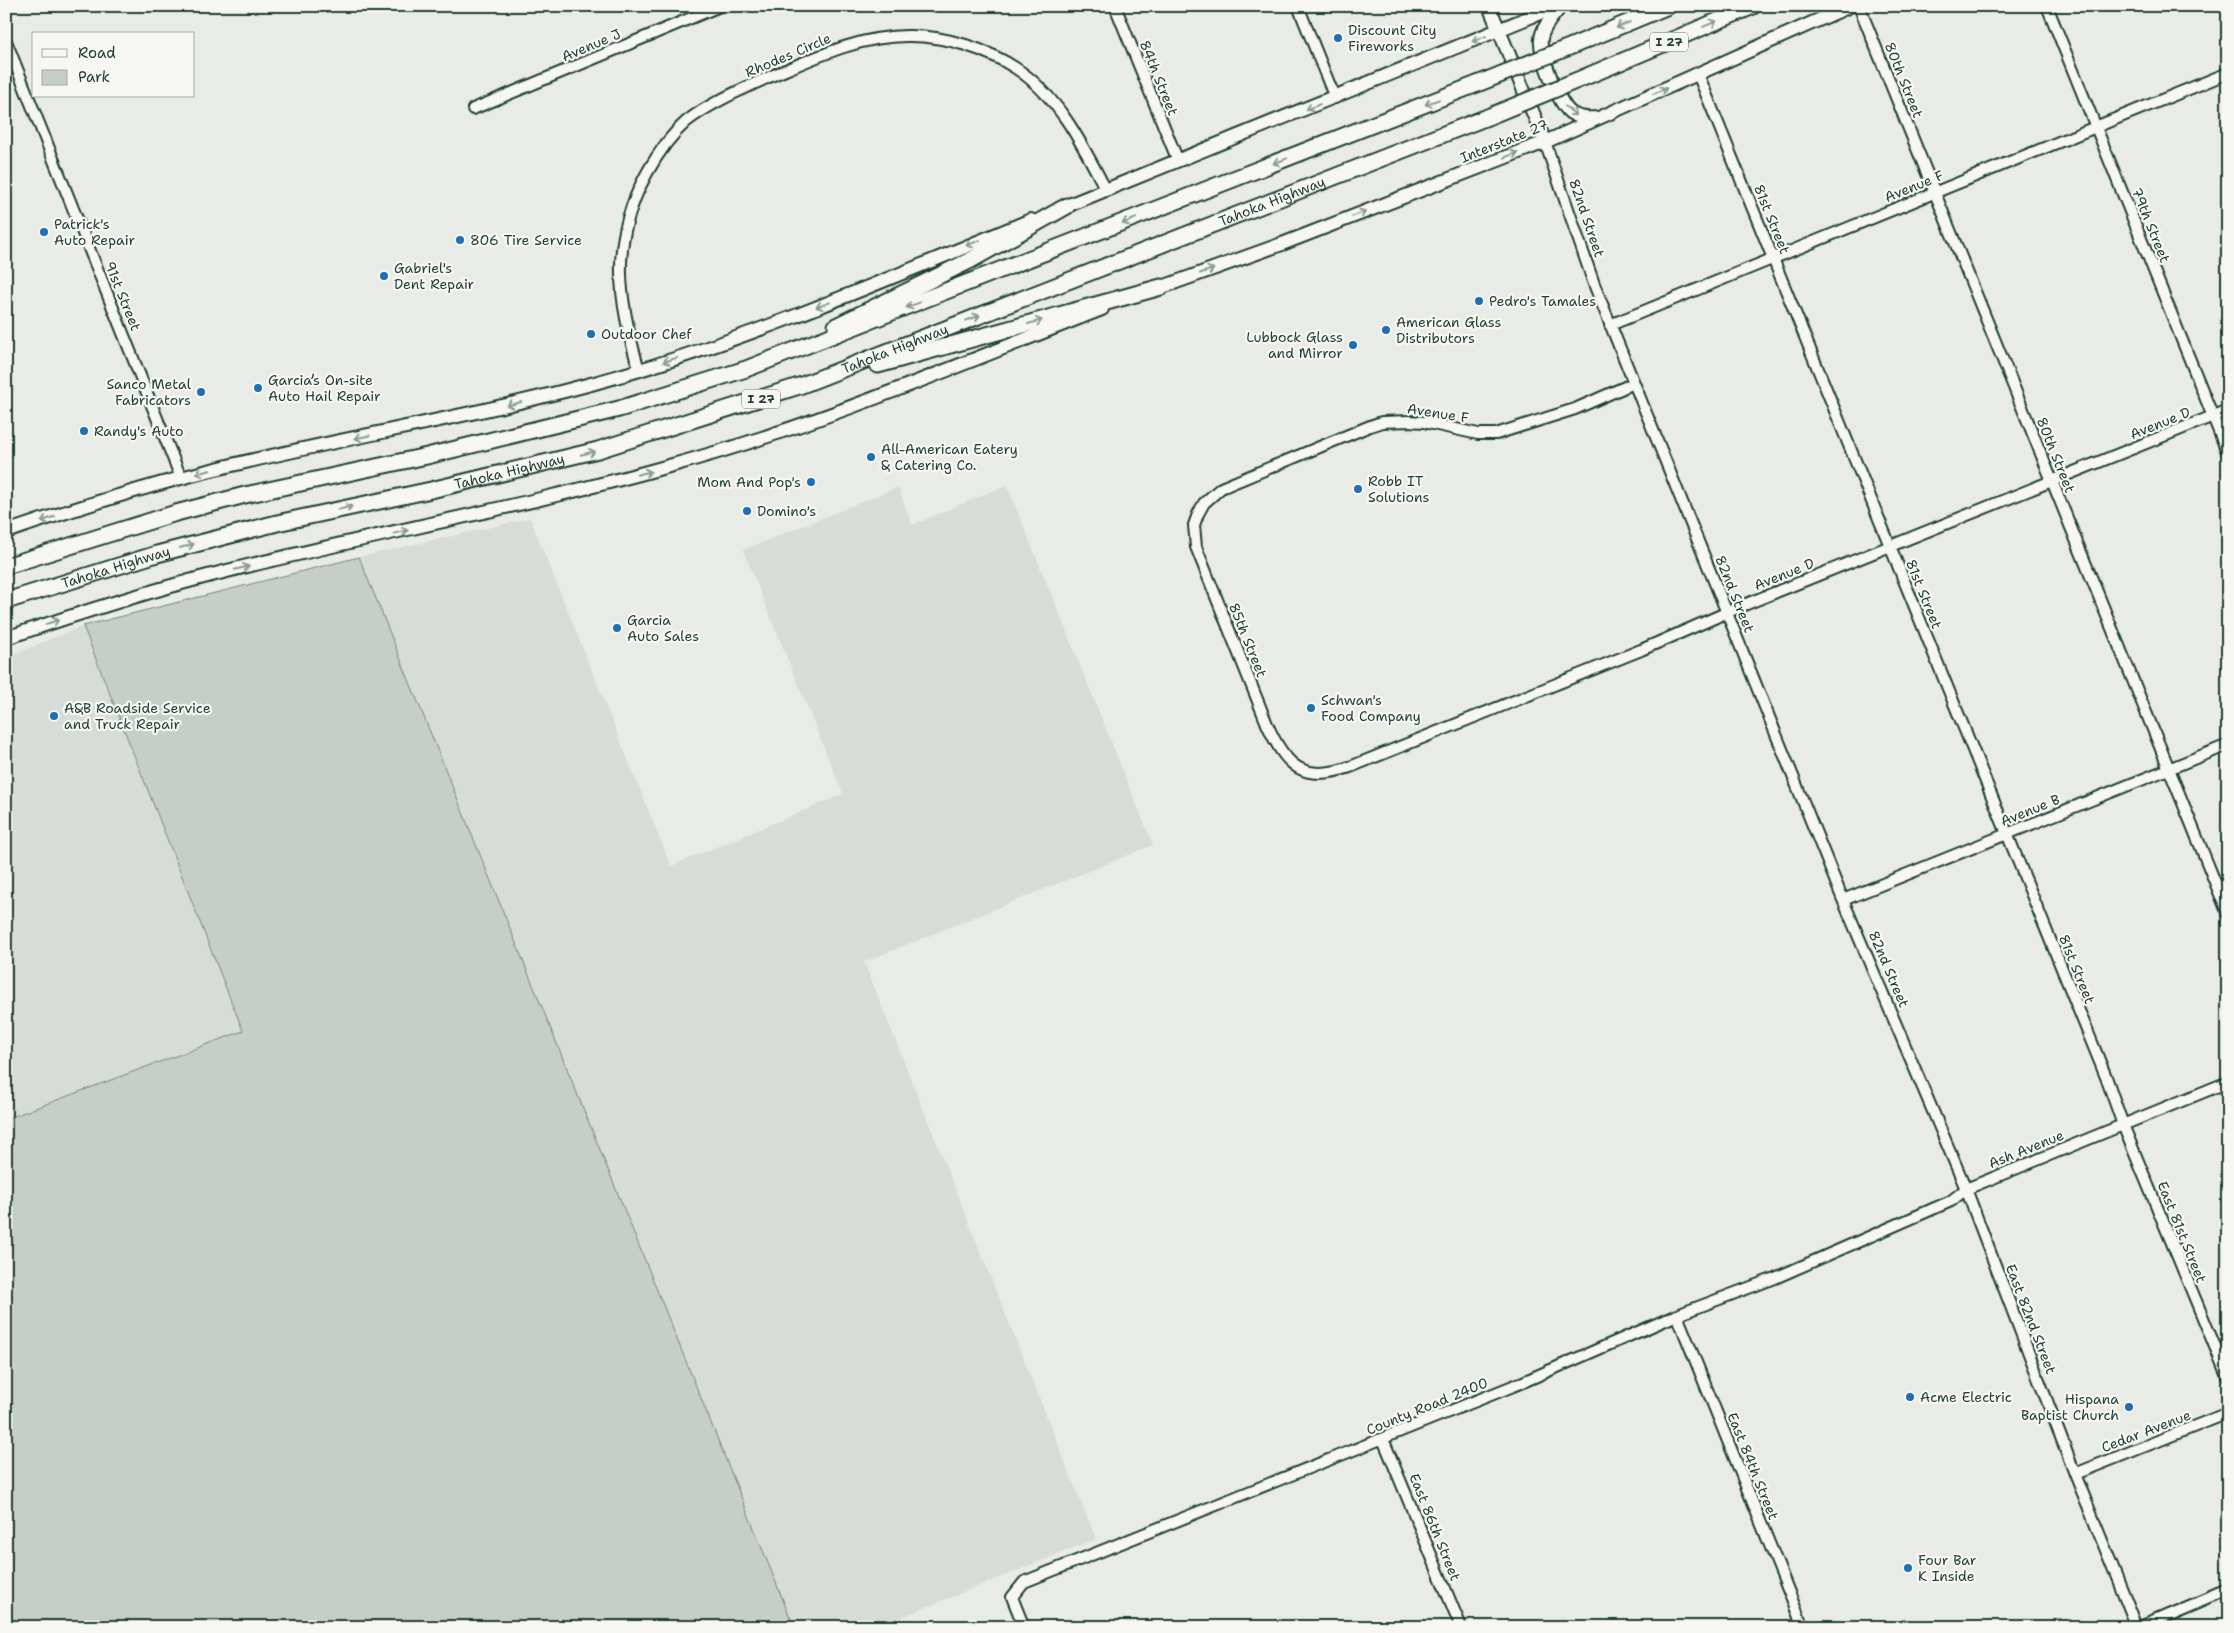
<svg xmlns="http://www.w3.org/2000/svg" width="2234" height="1633" viewBox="0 0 2234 1633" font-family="'Shantell Sans',sans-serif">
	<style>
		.built { fill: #d8dcd8 }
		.green { fill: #c7cec9; stroke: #73867e }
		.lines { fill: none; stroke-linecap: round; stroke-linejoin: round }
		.minor-casing { stroke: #1f3d34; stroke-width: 14 }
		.major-casing { stroke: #1f3d34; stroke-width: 16 }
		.highway-casing { stroke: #1f3d34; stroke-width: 19 }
		.minor { stroke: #f6f6f2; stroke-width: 10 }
		.major { stroke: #f6f6f2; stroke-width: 12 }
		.highway { stroke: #f6f6f2; stroke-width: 15 }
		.highway-bridge-casing { stroke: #1f3d34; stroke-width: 19; stroke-linecap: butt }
		.highway-bridge { stroke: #f6f6f2; stroke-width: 15 }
		.oneway { stroke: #8a9a93 }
		.poi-dot { fill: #1f6fb2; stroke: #f6f6f2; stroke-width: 2 }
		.labels { text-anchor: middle; stroke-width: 4.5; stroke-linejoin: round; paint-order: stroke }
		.shield { fill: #f6f6f2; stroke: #60746d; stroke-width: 1 }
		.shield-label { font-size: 12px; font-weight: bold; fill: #1f3d34 }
		.poi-label { font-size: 14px; fill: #1f3d34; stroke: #f6f6f2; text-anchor: start }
		.street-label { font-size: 14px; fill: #1f3d34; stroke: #f6f6f2 }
	</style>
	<rect width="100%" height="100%" fill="#e9ebe7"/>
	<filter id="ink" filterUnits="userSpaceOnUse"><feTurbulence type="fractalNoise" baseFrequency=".02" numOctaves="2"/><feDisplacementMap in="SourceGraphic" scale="10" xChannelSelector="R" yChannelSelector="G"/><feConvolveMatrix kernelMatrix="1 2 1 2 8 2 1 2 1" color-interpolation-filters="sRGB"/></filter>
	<g filter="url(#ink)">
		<path class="built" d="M 1007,485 L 1153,845 L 864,962 L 1096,1539 L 877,1627 L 791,1627 L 359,557 L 530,518 L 671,866 L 843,794 L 743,550 L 898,487 L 912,525 Z
			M 83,626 L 243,1031 L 6,1121 L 6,657 Z"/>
		<path class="green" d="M 359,557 L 794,1627 L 6,1627 L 6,1119 L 243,1031 L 83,626 Z"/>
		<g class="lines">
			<defs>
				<path id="minor" d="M 1115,6 L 1178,161
					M 1298,6 L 1335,98
					M 1859,6 L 2228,914
					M 2047,6 L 2228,454
					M 6,41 L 181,478
					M 1698,74 L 2106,1077 L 2123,1125 L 2228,1378
					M 473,109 L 720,6
					M 1545,142 L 1594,284 L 1843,900 L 1966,1189 L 2075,1474 L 2137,1627
					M 1610,325 L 2228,73
					M 639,370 C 618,298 609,242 647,173 C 657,155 671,135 687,121 C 712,102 741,90 769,77 C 814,58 861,35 910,36 C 946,36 987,49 1017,69 C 1060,98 1083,146 1106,190
					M 1634,383 L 1575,409 L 1496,434 L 1478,434 L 1424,422 L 1409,421 L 1382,422 L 1370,426 L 1221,488 L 1204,503 L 1198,514 L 1194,525 L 1196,547 L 1267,724 C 1286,767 1303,783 1350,767 L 1641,650 L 1744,605 L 2228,410
					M 1843,900 L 2228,745
					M 1677,1315 L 1803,1627
					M 1383,1439 L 1461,1627
					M 2075,1474 L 2228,1413
					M 1024,1627 L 1012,1597 L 1024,1582 L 1523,1382 L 1677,1315 L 1775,1278 L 1951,1201 L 1966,1189 L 2228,1082
					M 2141,1627 L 2228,1590"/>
				<path id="major" d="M 1489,6 L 1545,142
					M 1561,6 C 1554,15 1542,27 1541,39 C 1539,53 1559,105 1571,113 C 1579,118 1588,119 1597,118
					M 1059,209 L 1557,6
					M 1154,290 L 1282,244 L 1545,142 L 1850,6
					M 6,532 C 79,507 153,484 228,466 C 360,434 493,413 623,375 C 763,334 896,275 1031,220
					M 6,638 C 79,613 152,590 227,571 C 374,534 523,507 669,466 C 817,426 960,364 1102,309"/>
				<g id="highway">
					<path d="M 1572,46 L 1668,6"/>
					<path d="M 1585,77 L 1753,6"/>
					<path d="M 836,326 L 971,260 L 1067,206"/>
					<path d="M 878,365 L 1161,287"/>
					<path d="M 6,566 L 176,513 L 245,495 L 427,456 L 619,409 L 746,369 L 1477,84"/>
					<path id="s1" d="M 6,601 L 157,554 L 277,523 L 431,490 L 598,450 L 802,385 L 1490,116"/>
				</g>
			</defs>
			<use href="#minor" class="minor-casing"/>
			<use href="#major" class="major-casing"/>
			<use href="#highway" class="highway-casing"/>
			<use href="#minor" class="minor"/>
			<use href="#major" class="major"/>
			<use href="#highway" class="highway"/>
			<defs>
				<path id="highway-bridge" d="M 1477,84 L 1572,46
					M 1490,116 L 1585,77"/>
			</defs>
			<use href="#highway-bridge" class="highway-bridge-casing"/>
			<use href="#highway-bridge" class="highway-bridge"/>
		</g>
		<defs><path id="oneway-shaft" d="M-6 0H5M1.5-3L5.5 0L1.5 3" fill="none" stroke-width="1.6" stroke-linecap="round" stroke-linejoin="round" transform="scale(1.25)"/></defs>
		<g class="oneway">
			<use href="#oneway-shaft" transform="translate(1710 24) rotate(-23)"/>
			<use href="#oneway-shaft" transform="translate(1623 25) rotate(157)"/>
			<use href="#oneway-shaft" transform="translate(1479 39) rotate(158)"/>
			<use href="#oneway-shaft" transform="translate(1660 91) rotate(-24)"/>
			<use href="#oneway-shaft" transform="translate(1432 102) rotate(159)"/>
			<use href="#oneway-shaft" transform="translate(1313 107) rotate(158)"/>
			<use href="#oneway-shaft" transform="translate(1571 111) rotate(39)"/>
			<use href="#oneway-shaft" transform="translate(1511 155) rotate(-21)"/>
			<use href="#oneway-shaft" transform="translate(1280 161) rotate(159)"/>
			<use href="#oneway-shaft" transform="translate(1359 214) rotate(-21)"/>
			<use href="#oneway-shaft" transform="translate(1129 221) rotate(159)"/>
			<use href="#oneway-shaft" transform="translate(973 243) rotate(158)"/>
			<use href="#oneway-shaft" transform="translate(1207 271) rotate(-19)"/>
			<use href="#oneway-shaft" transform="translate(823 305) rotate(160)"/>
			<use href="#oneway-shaft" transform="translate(913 305) rotate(159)"/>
			<use href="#oneway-shaft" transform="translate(973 318) rotate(-21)"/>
			<use href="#oneway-shaft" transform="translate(1035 322) rotate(-15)"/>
			<use href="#oneway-shaft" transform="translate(670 360) rotate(163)"/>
			<use href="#oneway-shaft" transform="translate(514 404) rotate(165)"/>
			<use href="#oneway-shaft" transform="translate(362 437) rotate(168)"/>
			<use href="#oneway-shaft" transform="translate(588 453) rotate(-13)"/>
			<use href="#oneway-shaft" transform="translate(203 472) rotate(166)"/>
			<use href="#oneway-shaft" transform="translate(644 473) rotate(-14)"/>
			<use href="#oneway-shaft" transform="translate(345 508) rotate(-13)"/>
			<use href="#oneway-shaft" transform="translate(48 519) rotate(161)"/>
			<use href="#oneway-shaft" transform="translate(401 532) rotate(-13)"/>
			<use href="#oneway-shaft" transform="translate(187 546) rotate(-15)"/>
			<use href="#oneway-shaft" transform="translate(242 568) rotate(-13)"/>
			<use href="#oneway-shaft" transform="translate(52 622) rotate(-19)"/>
		</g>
	</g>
	<g class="poi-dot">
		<circle cx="1338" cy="38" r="5"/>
		<circle cx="44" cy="232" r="5"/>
		<circle cx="460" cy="240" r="5"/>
		<circle cx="384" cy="276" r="5"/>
		<circle cx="1479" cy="301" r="5"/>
		<circle cx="1386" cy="330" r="5"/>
		<circle cx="591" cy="334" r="5"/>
		<circle cx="1353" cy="345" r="5"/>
		<circle cx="258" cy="388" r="5"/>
		<circle cx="201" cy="392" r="5"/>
		<circle cx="84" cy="431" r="5"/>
		<circle cx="871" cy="457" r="5"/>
		<circle cx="811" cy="482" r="5"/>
		<circle cx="1358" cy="489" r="5"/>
		<circle cx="747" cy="511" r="5"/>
		<circle cx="617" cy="628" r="5"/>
		<circle cx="1311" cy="708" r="5"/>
		<circle cx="54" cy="716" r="5"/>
		<circle cx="1910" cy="1397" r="5"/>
		<circle cx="2129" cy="1407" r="5"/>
		<circle cx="1908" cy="1568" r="5"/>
	</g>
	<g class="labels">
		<g class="shield">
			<rect x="1650" y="32.5" width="38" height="19" rx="4"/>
			<rect x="742" y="389.5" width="38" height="19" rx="4"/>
		</g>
		<g class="shield-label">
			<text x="1669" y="46">I 27</text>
			<text x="761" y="403">I 27</text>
		</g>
		<g class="poi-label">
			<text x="1348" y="35">Discount City<tspan x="1348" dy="16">Fireworks</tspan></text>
			<text x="54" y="229">Patrick's<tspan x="54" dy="16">Auto Repair</tspan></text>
			<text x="470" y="245">806 Tire Service</text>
			<text x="394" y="273">Gabriel's<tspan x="394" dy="16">Dent Repair</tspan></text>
			<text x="1489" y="306">Pedro's Tamales</text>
			<text x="1396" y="327">American Glass<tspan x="1396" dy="16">Distributors</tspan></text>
			<text x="601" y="339">Outdoor Chef</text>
			<text x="1343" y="342" text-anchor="end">Lubbock Glass<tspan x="1343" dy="16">and Mirror</tspan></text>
			<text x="268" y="385">Garcia’s On-site<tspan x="268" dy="16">Auto Hail Repair</tspan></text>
			<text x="191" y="389" text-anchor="end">Sanco Metal<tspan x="191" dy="16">Fabricators</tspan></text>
			<text x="94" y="436">Randy's Auto</text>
			<text x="881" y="454">All-American Eatery<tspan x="881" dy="16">&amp; Catering Co.</tspan></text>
			<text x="1368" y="486">Robb IT<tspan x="1368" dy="16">Solutions</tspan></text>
			<text x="801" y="487" text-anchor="end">Mom And Pop's</text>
			<text x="757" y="516">Domino's</text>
			<text x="627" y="625">Garcia<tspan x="627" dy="16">Auto Sales</tspan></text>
			<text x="1321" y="705">Schwan's<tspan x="1321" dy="16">Food Company</tspan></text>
			<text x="64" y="713">A&amp;B Roadside Service<tspan x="64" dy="16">and Truck Repair</tspan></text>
			<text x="1920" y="1402">Acme Electric</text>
			<text x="2119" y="1404" text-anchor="end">Hispana<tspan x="2119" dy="16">Baptist Church</tspan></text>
			<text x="1918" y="1565">Four Bar<tspan x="1918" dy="16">K Inside</tspan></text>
		</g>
		<g class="street-label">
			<text transform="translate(591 45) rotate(-23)" y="5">Avenue J</text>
			<text transform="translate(788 55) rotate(-23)" y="5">Rhodes Circle</text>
			<text transform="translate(1159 78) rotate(68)" y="5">84th Street</text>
			<text transform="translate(1904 80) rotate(68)" y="5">80th Street</text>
			<text transform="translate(1504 141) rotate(-22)" y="5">Interstate 27</text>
			<text transform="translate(1914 186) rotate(-22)" y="5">Avenue F</text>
			<text dy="5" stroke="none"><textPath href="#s1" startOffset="1330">Tahoka Highway</textPath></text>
			<text transform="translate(1587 218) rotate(71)" y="5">82nd Street</text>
			<text transform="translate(1772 219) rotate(68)" y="5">81st Street</text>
			<text transform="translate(2151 225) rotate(68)" y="5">79th Street</text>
			<text transform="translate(123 296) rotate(68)" y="5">91st Street</text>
			<text dy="5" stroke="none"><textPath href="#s1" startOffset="925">Tahoka Highway</textPath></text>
			<text transform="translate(1438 413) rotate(9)" y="5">Avenue F</text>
			<text transform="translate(2160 423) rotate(-22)" y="5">Avenue D</text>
			<text transform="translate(2056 455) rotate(68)" y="5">80th Street</text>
			<text dy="5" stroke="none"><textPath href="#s1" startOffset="520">Tahoka Highway</textPath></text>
			<text dy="5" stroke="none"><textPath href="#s1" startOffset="115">Tahoka Highway</textPath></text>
			<text transform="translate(1784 574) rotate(-22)" y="5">Avenue D</text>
			<text transform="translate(1735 594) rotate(68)" y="5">82nd Street</text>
			<text transform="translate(1924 594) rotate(68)" y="5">81st Street</text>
			<text transform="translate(1248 640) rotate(68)" y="5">85th Street</text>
			<text transform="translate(2030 810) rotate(-22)" y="5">Avenue B</text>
			<text transform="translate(1889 969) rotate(67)" y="5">82nd Street</text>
			<text transform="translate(2077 969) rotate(68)" y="5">81st Street</text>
			<text transform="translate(2026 1149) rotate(-22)" y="5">Ash Avenue</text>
			<text transform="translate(2182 1232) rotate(68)" y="5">East 81st Street</text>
			<text transform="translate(2031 1319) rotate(69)" y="5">East 82nd Street</text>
			<text transform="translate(1427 1406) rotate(-22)" y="5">County Road 2400</text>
			<text transform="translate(2146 1431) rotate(-21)" y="5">Cedar Avenue</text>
			<text transform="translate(1753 1466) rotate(68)" y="5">East 84th Street</text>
			<text transform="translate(1435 1527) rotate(68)" y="5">East 86th Street</text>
		</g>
	</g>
	<rect width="2234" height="1633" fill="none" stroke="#f6f6f2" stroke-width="25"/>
	<rect x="12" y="12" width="2209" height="1608" fill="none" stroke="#1f3d34" stroke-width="2" filter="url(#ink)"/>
	<rect x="32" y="32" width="162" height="65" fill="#f6f6f2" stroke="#a0aca6"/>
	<rect x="42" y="49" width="25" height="8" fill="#f6f6f2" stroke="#a0aca6"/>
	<text x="78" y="58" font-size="15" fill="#1f3d34">Road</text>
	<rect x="42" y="70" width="25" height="15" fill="#c7cec9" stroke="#a0aca6"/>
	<text x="78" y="82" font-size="15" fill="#1f3d34">Park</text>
</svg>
